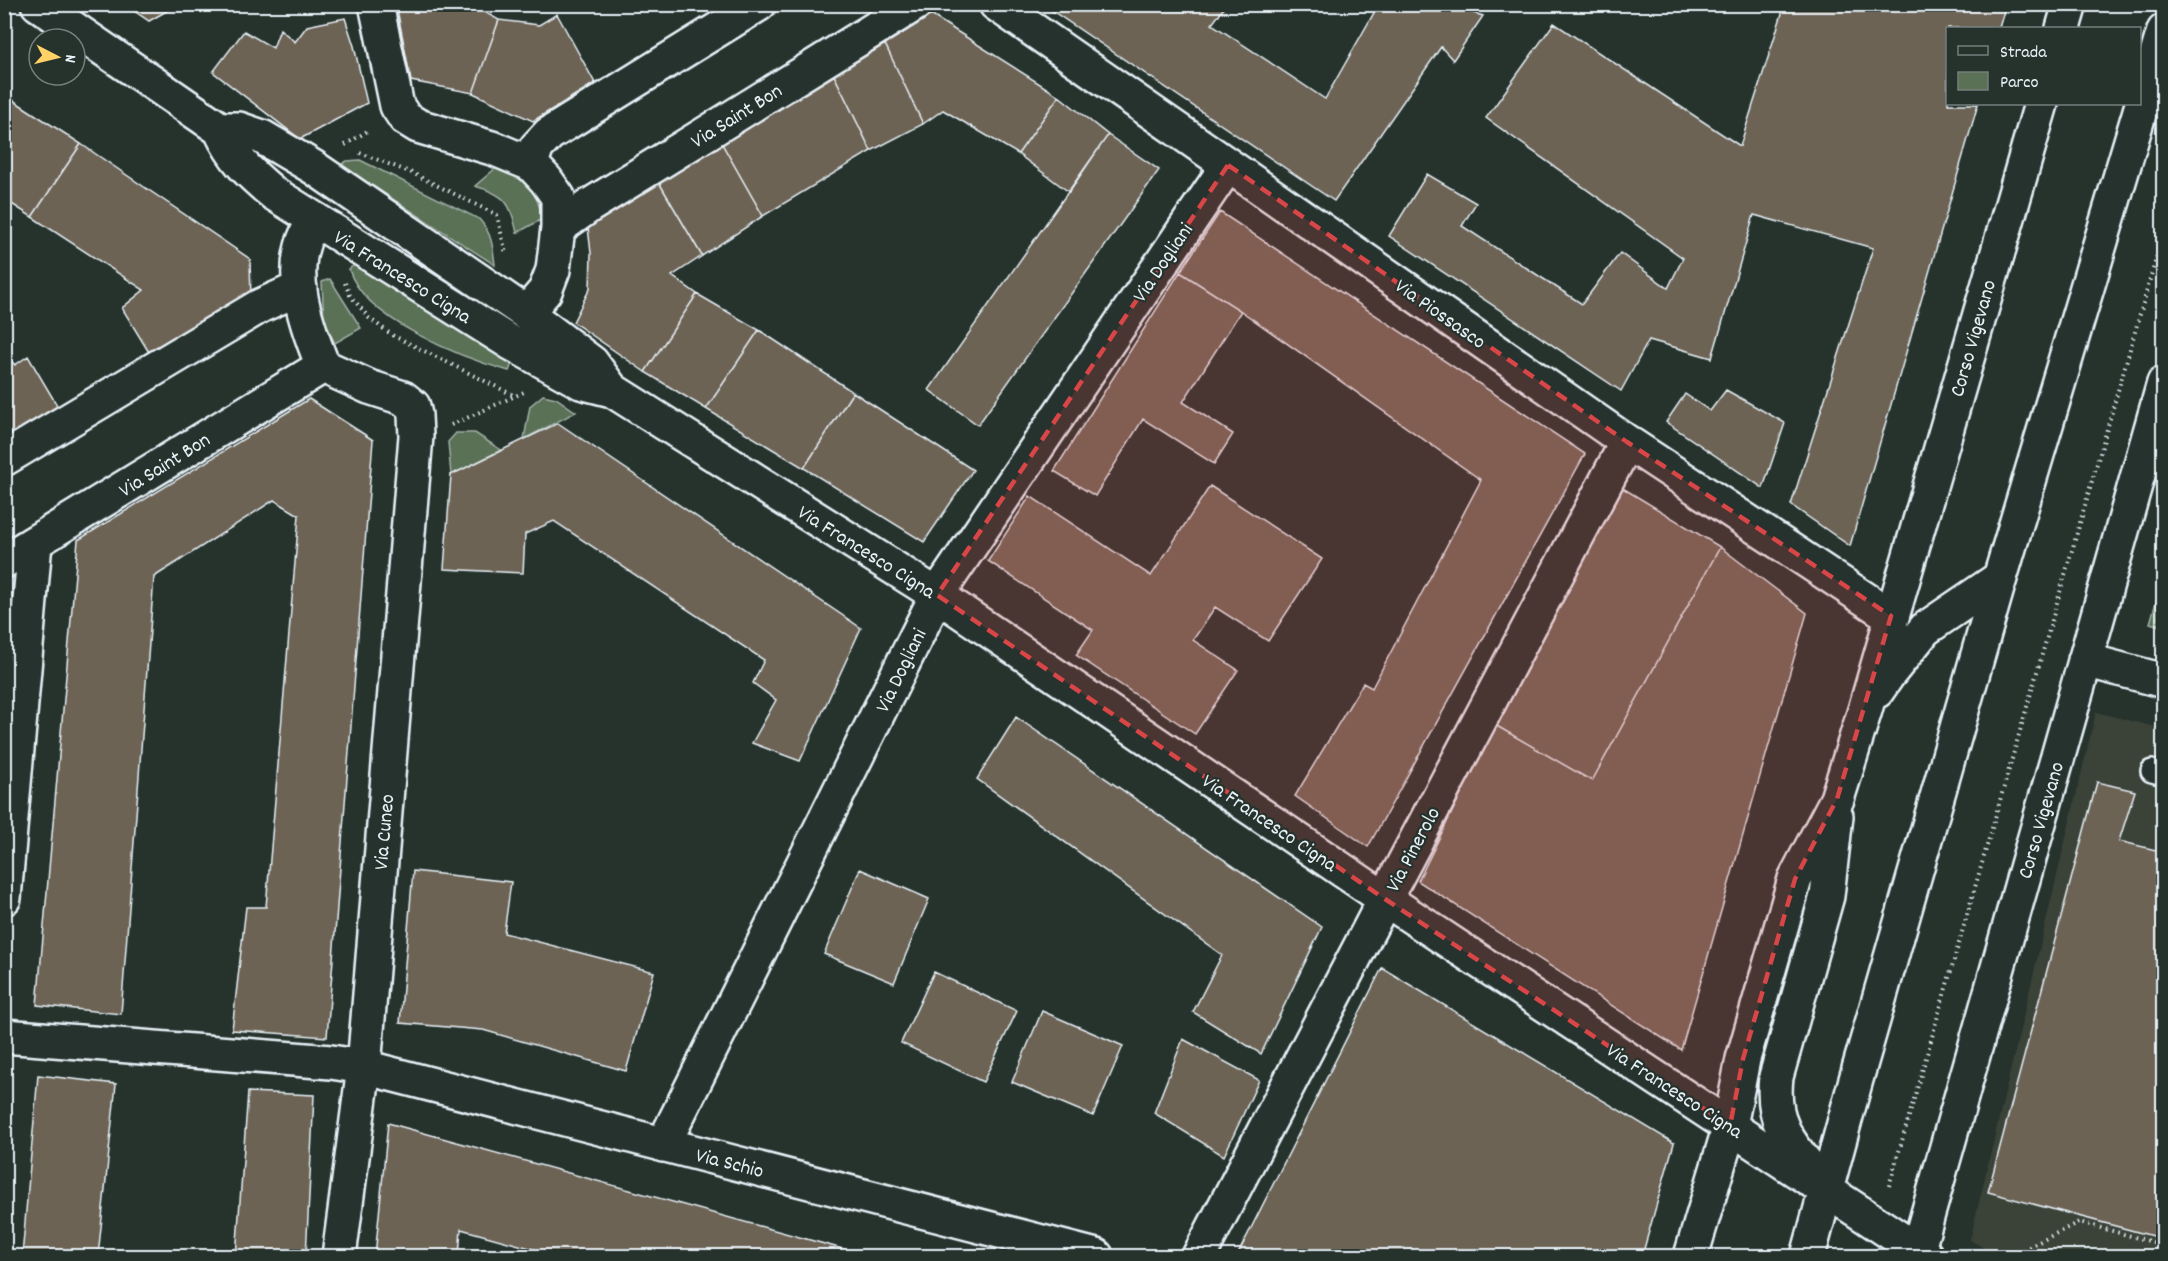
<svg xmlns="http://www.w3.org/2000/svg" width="2168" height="1261" viewBox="0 0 2168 1261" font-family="Dekko,sans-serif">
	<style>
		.built { fill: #3b4239 }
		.green { fill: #5a7156; stroke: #a1b1a7; stroke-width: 1.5 }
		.building { fill: #6d6455; stroke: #e8f1f8; stroke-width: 1.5 }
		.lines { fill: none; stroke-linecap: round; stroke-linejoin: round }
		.lane-casing { stroke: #e8f1f8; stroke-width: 26 }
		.street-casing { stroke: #e8f1f8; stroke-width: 38 }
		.secondary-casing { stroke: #e8f1f8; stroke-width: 38 }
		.path { stroke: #e8f1f8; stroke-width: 4; stroke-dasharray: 1.5 4.5; stroke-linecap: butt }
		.lane { stroke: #26332d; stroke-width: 21 }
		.street { stroke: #26332d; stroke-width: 33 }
		.secondary { stroke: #26332d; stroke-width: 33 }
		.marked { fill: #d94647; fill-opacity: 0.2; stroke: #d94647; stroke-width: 4.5; stroke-dasharray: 12 8; stroke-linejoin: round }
		.labels { text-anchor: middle; stroke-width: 4.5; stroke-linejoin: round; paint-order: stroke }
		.street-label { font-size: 21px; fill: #e8f1f8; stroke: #26332d }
	</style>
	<rect width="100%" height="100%" fill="#26332d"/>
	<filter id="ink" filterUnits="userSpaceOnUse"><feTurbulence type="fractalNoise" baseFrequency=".0167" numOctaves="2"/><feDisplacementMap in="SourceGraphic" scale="12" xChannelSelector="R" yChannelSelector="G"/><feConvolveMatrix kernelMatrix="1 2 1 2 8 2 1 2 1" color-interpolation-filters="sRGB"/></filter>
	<g filter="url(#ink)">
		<path class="built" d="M 2096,712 L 2163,729 L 2163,1256 L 1998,1256 L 1970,1240 Z"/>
		<path class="green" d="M 360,160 L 479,219 C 492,233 493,247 495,265 L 340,165 L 347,161 Z
			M 497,167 C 524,177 538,190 542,219 L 517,233 C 510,202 506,195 475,186 Z
			M 361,260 L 513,361 L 509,371 C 462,358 363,319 349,269 Z
			M 330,279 L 361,328 L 335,343 L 324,323 L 322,282 Z
			M 543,395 L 556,398 L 576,412 L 524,439 L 530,406 Z
			M 456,433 L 475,433 L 501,450 L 451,475 L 448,442 Z
			M 2163,578 L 2163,627 L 2150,623 Z"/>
		<path class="building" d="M 124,4 L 179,4 L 149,21 Z
			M 396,4 L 478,4 L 479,9 L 499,20 L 473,93 L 411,81 Z
			M 705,4 L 727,4 L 710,13 Z
			M 1042,4 L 1227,4 L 1212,24 L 1325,99 L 1379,4 L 1445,4 L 1483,16 L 1453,60 L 1441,47 L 1334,201 Z
			M 1785,4 L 2006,4 L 1999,28 L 1948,28 L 1948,104 L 1978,104 L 1850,546 L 1791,505 L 1873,248 L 1754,215 L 1712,358 L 1649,340 L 1621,391 L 1389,236 L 1427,174 L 1476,203 L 1462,226 L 1582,304 L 1620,253 L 1668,288 L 1683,258 L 1486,118 L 1554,23 L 1740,146 Z
			M 557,14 L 595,83 L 533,121 L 473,93 L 499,20 L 539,25 Z
			M 931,15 L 1059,96 L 1018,154 L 943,110 L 923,124 L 885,44 Z
			M 345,18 L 354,46 L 367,103 L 300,139 L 213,72 L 244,31 L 273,48 L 280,29 L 295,42 L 307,26 Z
			M 885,44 L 923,124 L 871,151 L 833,73 Z
			M 833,73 L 871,151 L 763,216 L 721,142 Z
			M 5,95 L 81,144 L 32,217 L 4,199 Z
			M 1059,96 L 1108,135 L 1069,192 L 1018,154 Z
			M 1108,135 L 1159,170 L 978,425 L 929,390 Z
			M 721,142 L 763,216 L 702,256 L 657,179 Z
			M 81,144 L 250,259 L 251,300 L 153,359 L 122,308 L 144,290 L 32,217 Z
			M 657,179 L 702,256 L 672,276 L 697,294 L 645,372 L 573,322 L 590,288 L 591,253 L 587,219 Z
			M 1220,212 L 1585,454 L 1368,847 L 1295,796 L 1363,683 L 1372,688 L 1481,480 L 1241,311 L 1180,272 Z
			M 1180,272 L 1241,311 L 1183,402 L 1233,434 L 1214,464 L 1143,419 L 1095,496 L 1054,471 Z
			M 697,294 L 759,330 L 706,409 L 645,372 Z
			M 759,330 L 853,392 L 804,468 L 706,409 Z
			M 4,353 L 15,365 L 28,356 L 61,412 L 4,444 Z
			M 1726,390 L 1785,423 L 1763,488 L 1666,422 L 1685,394 L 1710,411 Z
			M 853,392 L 973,470 L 924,542 L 804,468 Z
			M 309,399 L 373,440 L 327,1037 L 232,1030 L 246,907 L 266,907 L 299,515 L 274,500 L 154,577 L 121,1014 L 37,1005 L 78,540 Z
			M 558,423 L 861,628 L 800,761 L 752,743 L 776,700 L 753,683 L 764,660 L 554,521 L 525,534 L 523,573 L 444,569 L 451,475 Z
			M 1210,486 L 1322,559 L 1268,641 L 1215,607 L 1193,640 L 1238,670 L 1195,734 L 1076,655 L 1093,630 L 988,561 L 1030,496 L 1151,576 Z
			M 1621,487 L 1720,547 L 1592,781 L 1495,725 Z
			M 1720,547 L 1807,613 L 1681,1050 L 1418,881 L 1495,725 L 1592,781 Z
			M 1016,717 L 1322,927 L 1261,1054 L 1193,1012 L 1222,955 L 977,779 Z
			M 2097,782 L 2135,791 L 2119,841 L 2164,852 L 2164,1239 L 1988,1192 Z
			M 2097,782 L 2135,791 L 2119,841 L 2164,852 L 2164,1239 L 1988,1192 Z
			M 860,869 L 929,899 L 894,983 L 824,954 Z
			M 413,871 L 511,882 L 504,933 L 654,972 L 626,1071 L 483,1030 L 400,1023 Z
			M 1382,968 L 1674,1143 L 1642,1256 L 1237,1256 Z
			M 934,972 L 1017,1011 L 983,1082 L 901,1043 Z
			M 1042,1011 L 1123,1046 L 1093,1116 L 1012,1082 Z
			M 1183,1039 L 1259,1080 L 1224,1156 L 1154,1113 Z
			M 38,1075 L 116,1084 L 98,1256 L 22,1256 Z
			M 248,1092 L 314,1095 L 306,1256 L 236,1256 Z
			M 388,1123 L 857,1253 L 855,1256 L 559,1256 L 461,1229 L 459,1256 L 375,1256 Z"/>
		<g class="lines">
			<defs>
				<path id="lane" d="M 2152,771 L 2164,774"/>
				<path id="street" d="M 376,4 L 397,106 L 405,118 L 418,126 L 495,149 L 531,164 L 546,180 L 558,197 L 558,228 L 553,270 L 545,291 L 526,313
					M 996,4 L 1627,442 L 1891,616
					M 2063,28 L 2070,4
					M 531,164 L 536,148 L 549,134 L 759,4
					M 315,220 C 283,263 305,322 323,366 L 369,387 L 403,398 L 413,406 L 415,415 L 416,436 L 364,1067 L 339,1256
					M 558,228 L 589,206 L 915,4
					M 4,459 L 260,306 L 300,288
					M 4,561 L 323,366
					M 2085,660 L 2164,681
					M 1877,691 L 1888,675 L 1925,629 L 2000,578
					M 4,898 L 35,543
					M 4,1036 L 331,1062 L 364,1067 L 1096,1256
					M 663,1145 L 937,595 L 1228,165
					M 1824,1185 C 1794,1148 1770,1128 1776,1077 L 1827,896 L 1836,816
					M 1199,1256 L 1385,899 L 1627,442
					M 1691,1256 L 1730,1126 L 1743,1059 L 1795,879 L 1837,799 L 1865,710 L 2041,104
					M 1916,1256 L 2164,383"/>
				<path id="secondary" d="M 38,4 L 220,129 C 234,159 247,171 273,193 L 511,343 L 581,382 L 612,390 L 937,595 L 1385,899 L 1926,1256
					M 220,129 L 239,129 L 262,137 L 313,167 L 526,313 L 592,363 L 612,390
					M 1808,1256 L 1855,1083 L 2000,578 L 2164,31"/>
			</defs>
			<use href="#lane" class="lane-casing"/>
			<use href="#street" class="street-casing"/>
			<use href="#secondary" class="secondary-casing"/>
			<path class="path" d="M 345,145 L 369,130
				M 360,153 L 412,173 L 497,215 L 506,254
				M 345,283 L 350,295 L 369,318 L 392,335 L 515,396
				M 451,425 L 524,392
				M 1889,1186 L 2164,231
				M 2021,1256 L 2017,1253 L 2079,1222 L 2164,1245"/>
			<use href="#lane" class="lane"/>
			<use href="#street" class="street"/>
			<use href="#secondary" class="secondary"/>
		</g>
	</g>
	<path class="marked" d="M 1228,165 L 1627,442 L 1891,616 L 1837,799 L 1795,879 L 1743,1059 L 1730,1126 L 1385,899 L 937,595 Z"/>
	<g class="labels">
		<g class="street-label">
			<text transform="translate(736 115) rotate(-32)" y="7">Via Saint Bon</text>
			<text transform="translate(1162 262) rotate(-56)" y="7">Via Dogliani</text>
			<text transform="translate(403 276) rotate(32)" y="7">Via Francesco Cigna</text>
			<text transform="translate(1441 313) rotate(35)" y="7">Via Piossasco</text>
			<text transform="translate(1972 338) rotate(-74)" y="7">Corso Vigevano</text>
			<text transform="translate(164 464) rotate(-32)" y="7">Via Saint Bon</text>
			<text transform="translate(867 551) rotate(32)" y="7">Via Francesco Cigna</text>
			<text transform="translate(900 670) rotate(-64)" y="7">Via Dogliani</text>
			<text transform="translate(2040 820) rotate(-74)" y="7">Corso Vigevano</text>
			<text transform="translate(1270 822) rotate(34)" y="7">Via Francesco Cigna</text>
			<text transform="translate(383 832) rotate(-85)" y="7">Via Cuneo</text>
			<text transform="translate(1412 849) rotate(-62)" y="7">Via Pinerolo</text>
			<text transform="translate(1675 1090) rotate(33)" y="7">Via Francesco Cigna</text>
			<text transform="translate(730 1162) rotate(14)" y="7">Via Schio</text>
		</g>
	</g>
	<rect width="2168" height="1261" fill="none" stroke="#26332d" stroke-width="24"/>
	<rect x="12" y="12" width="2144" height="1237" fill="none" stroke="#e8f1f8" stroke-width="2" filter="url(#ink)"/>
	<rect x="1946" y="27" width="195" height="78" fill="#26332d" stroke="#747f7e" stroke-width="1.5"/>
	<rect x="1958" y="46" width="30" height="9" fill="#26332d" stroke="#747f7e" stroke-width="1.5"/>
	<text x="2000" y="57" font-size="18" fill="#e8f1f8">Strada</text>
	<rect x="1958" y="72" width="30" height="18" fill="#5a7156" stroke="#747f7e" stroke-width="1.5"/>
	<text x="2000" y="87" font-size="18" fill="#e8f1f8">Parco</text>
	<g transform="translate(57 57) rotate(97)"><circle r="28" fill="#26332d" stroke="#747f7e" stroke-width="1.5"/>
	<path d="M0-4.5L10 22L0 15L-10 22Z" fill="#ffd166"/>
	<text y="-9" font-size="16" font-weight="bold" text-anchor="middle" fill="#e8f1f8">N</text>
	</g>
</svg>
